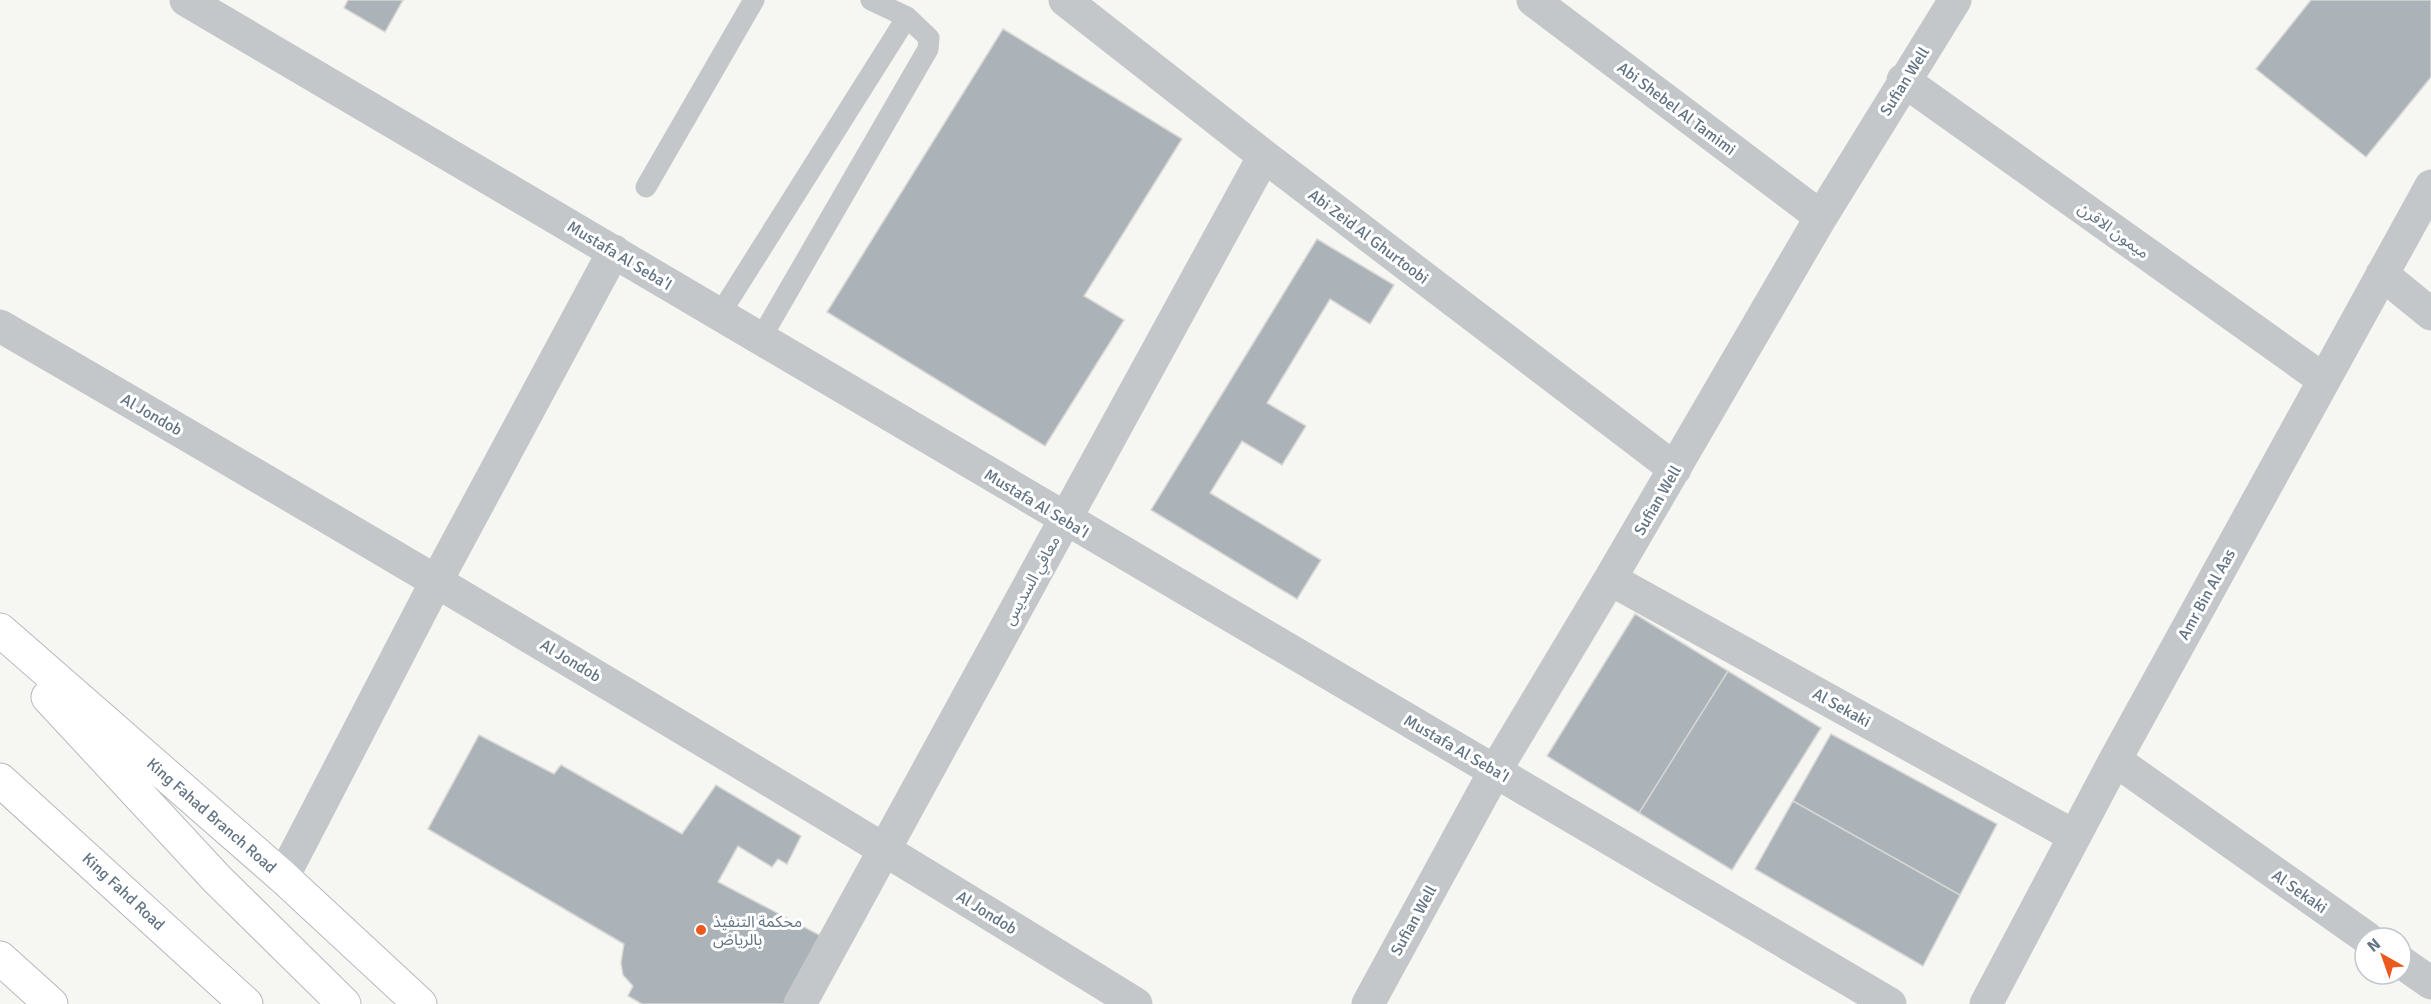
<svg xmlns="http://www.w3.org/2000/svg" width="2431" height="1004" viewBox="0 0 2431 1004" font-family="Signika,'Noto Sans Arabic',sans-serif">
	<style>
		.building { fill: #abb2b8; stroke: #d7d7d5; stroke-width: 1.5 }
		.lines { fill: none; stroke-linecap: round; stroke-linejoin: round }
		.primary-casing { stroke: #b6babe; stroke-width: 35 }
		.motorway-casing { stroke: #b5b9bc; stroke-width: 35 }
		.service { stroke: #c3c7ca; stroke-width: 21 }
		.minor { stroke: #c3c7ca; stroke-width: 33 }
		.primary { stroke: #fff; stroke-width: 33 }
		.motorway { stroke: #fff; stroke-width: 33 }
		.poi-dot { fill: #eb591d; stroke: #fff; stroke-width: 2 }
		.labels { text-anchor: middle; stroke-width: 6; stroke-linejoin: round; paint-order: stroke }
		.street-label { font-size: 16px; fill: #637484; stroke: #fff }
		.poi-label { font-size: 16px; fill: #637484; stroke: #fff; text-anchor: start }
	</style>
	<rect width="100%" height="100%" fill="#f6f6f2"/>
	<path class="building" d="M 348,0 L 403,0 L 385,32 L 344,8 Z
		M 2311,0 L 2431,0 L 2431,77 L 2366,157 L 2256,69 Z
		M 1003,29 L 1182,139 L 1084,296 L 1124,320 L 1045,446 L 827,312 Z
		M 1317,239 L 1394,285 L 1370,324 L 1330,299 L 1267,403 L 1306,426 L 1282,465 L 1242,441 L 1210,493 L 1321,560 L 1297,599 L 1151,510 Z
		M 1635,614 L 1728,671 L 1639,813 L 1547,756 Z
		M 1728,671 L 1821,728 L 1732,870 L 1639,813 Z
		M 1831,734 L 1997,824 L 1960,895 L 1793,801 Z
		M 479,735 L 554,774 L 561,765 L 682,834 L 716,785 L 801,836 L 787,864 L 778,859 L 772,867 L 738,846 L 718,882 L 825,938 L 789,1004 L 642,1004 L 628,996 L 633,986 L 623,975 L 621,963 L 624,944 L 428,829 Z
		M 1793,801 L 1960,895 L 1923,966 L 1755,869 Z"/>
	<g class="lines">
		<defs>
			<path id="primary" d="M 0,630 L 283,877 L 420,1004
				M 48,697 L 217,879 L 344,1004"/>
			<path id="motorway" d="M 0,780 L 246,1004
				M 0,958 L 51,1004"/>
		</defs>
		<use href="#primary" class="primary-casing"/>
		<use href="#motorway" class="motorway-casing"/>
		<path class="service" d="M 646,187 L 754,0
			M 720,314 L 907,17 L 871,0
			M 761,338 L 928,49 L 929,38 L 907,17"/>
		<path class="minor" d="M 186,0 L 1890,1004
			M 1065,0 L 1264,156 L 1675,469
			M 1533,0 L 1821,217
			M 1903,80 L 2324,380
			M 2382,274 L 2431,314
			M 0,326 C 381,547 761,772 1136,1004
			M 1610,579 L 2074,836
			M 2115,760 L 2367,938
			M 283,877 L 437,580 L 614,251
			M 2401,962 L 2431,983
			M 800,1004 L 1264,156
			M 1368,1004 L 1495,771 L 1610,579 L 1821,217 L 1955,0
			M 1986,1004 L 2115,760 L 2431,186"/>
		<use href="#primary" class="primary"/>
		<use href="#motorway" class="motorway"/>
	</g>
	<circle class="poi-dot" cx="701" cy="930" r="6"/>
	<g class="labels">
		<g class="street-label">
			<text transform="translate(1904 81) rotate(-58)" y="6">Sufian Well</text>
			<text transform="translate(1677 108) rotate(37)" y="6">Abi Shebel Al Tamimi</text>
			<text transform="translate(2114 230) rotate(36)" y="6">ميمون الاقرن</text>
			<text transform="translate(1369 236) rotate(37)" y="6">Abi Zeid Al Ghurtoobi</text>
			<text transform="translate(620 255) rotate(31)" y="6">Mustafa Al Seba'I</text>
			<text transform="translate(152 414) rotate(30)" y="6">Al Jondob</text>
			<text transform="translate(1657 500) rotate(-60)" y="6">Sufian Well</text>
			<text transform="translate(1037 503) rotate(31)" y="6">Mustafa Al Seba'I</text>
			<text transform="translate(1031 580) rotate(-61)" y="6">معافي السديس</text>
			<text transform="translate(2206 594) rotate(-61)" y="6">Amr Bin Al Aas</text>
			<text transform="translate(571 660) rotate(31)" y="6">Al Jondob</text>
			<text transform="translate(1842 707) rotate(29)" y="6">Al Sekaki</text>
			<text transform="translate(1457 748) rotate(30)" y="6">Mustafa Al Seba'I</text>
			<text transform="translate(212 815) rotate(41)" y="6">King Fahad Branch Road</text>
			<text transform="translate(124 891) rotate(43)" y="6">King Fahd Road</text>
			<text transform="translate(2300 891) rotate(35)" y="6">Al Sekaki</text>
			<text transform="translate(987 912) rotate(32)" y="6">Al Jondob</text>
			<text transform="translate(1413 920) rotate(-61)" y="6">Sufian Well</text>
		</g>
		<g class="poi-label">
			<text x="713" y="927">محكمة التنفيذ<tspan x="713" dy="18">بالرياض</tspan></text>
		</g>
	</g>
	<g transform="translate(2383 956) rotate(320)"><circle r="28" fill="#ffffff" stroke="#c1c7ce" stroke-width="1.5"/>
	<path d="M0-4.5L10 22L0 15L-10 22Z" fill="#eb591d"/>
	<text y="-9" font-size="16" font-weight="bold" text-anchor="middle" fill="#637484">N</text>
	</g>
</svg>
